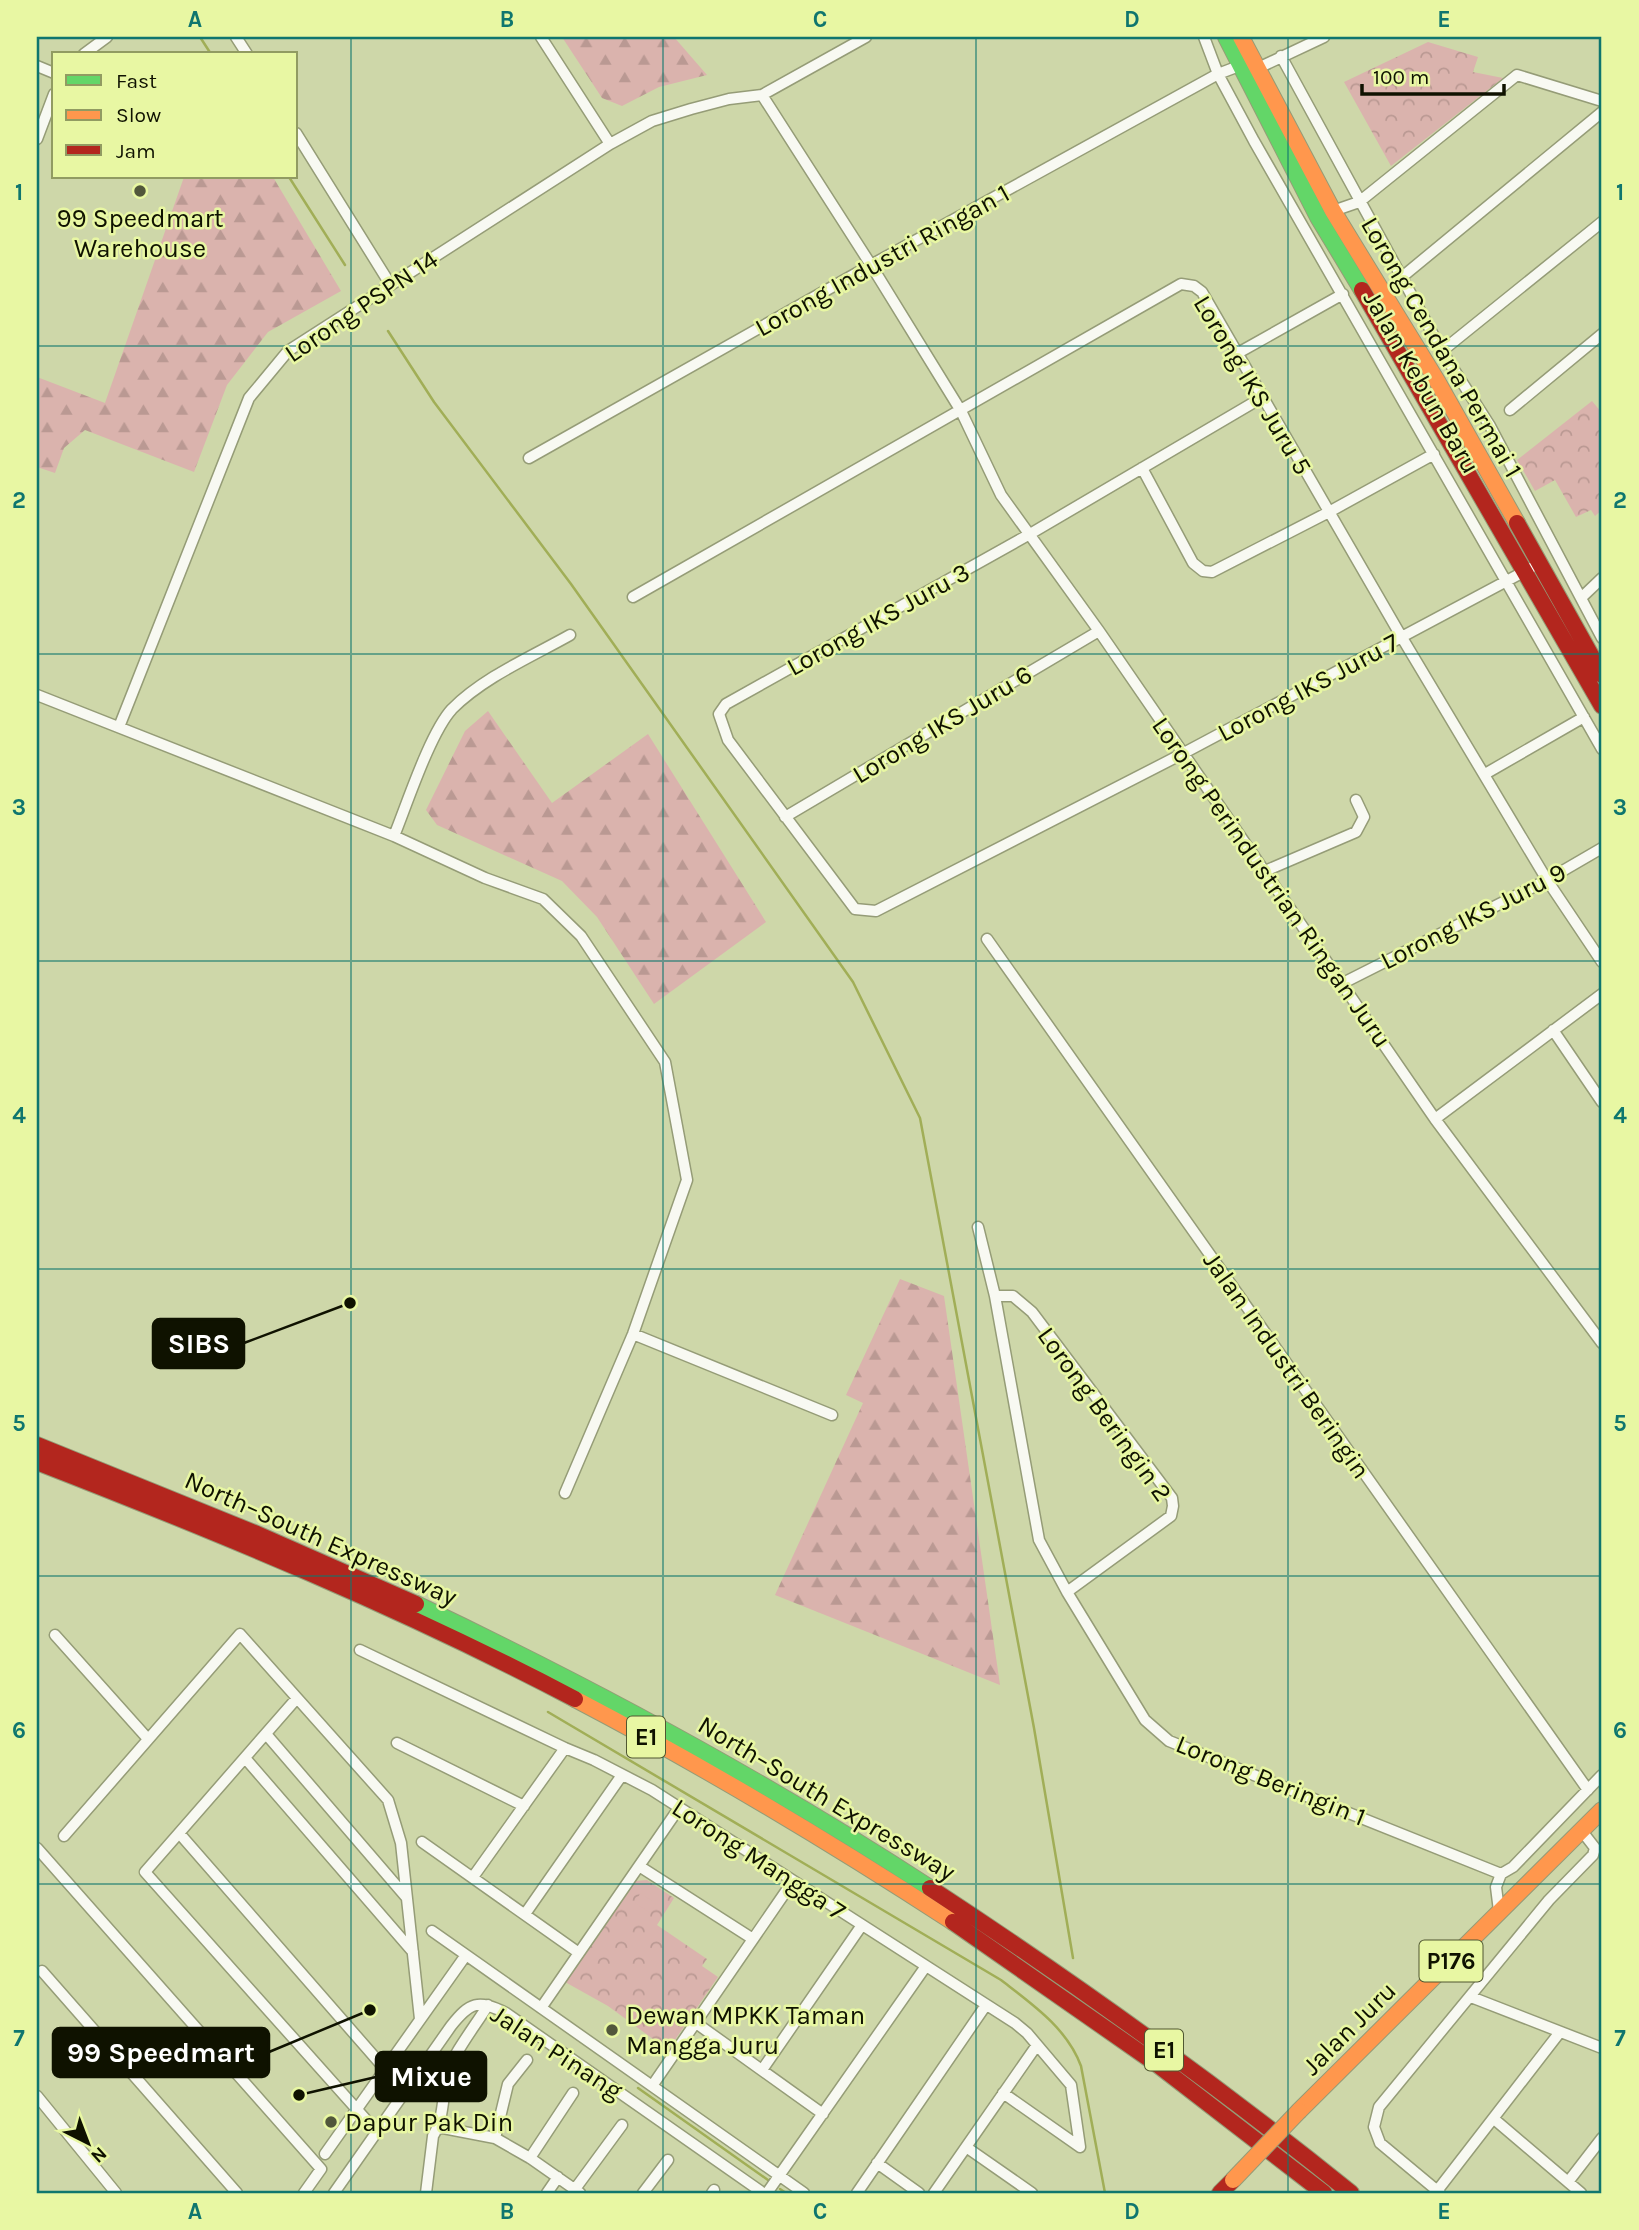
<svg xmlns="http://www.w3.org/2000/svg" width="1639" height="2230" viewBox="0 0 1639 2230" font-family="Karla,sans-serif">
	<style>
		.forest { fill: url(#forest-firs) }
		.park { fill: url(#park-crowns) }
		.garden { fill: #dab3ad }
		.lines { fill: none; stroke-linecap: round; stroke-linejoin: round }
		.stream { stroke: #a1ae57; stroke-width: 2.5 }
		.street-casing { stroke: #959c77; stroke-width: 13 }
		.fast-casing { stroke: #959c77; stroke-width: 18 }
		.slow-casing { stroke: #959c77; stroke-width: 18 }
		.jam-casing { stroke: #959c77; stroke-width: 18 }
		.street { stroke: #f8f9f2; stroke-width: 10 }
		.fast { stroke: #63d668; stroke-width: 16 }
		.slow { stroke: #ff974d; stroke-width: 16 }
		.jam { stroke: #b3261e; stroke-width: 16 }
		.slow-bridge-casing { stroke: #959c77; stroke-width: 18; stroke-linecap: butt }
		.slow-bridge { stroke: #ff974d; stroke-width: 16 }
		.grid { fill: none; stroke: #0f766e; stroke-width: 2; stroke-opacity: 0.55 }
		.poi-dot { fill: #52573b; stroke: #e8f7a3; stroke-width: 2.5 }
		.labels { text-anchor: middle; stroke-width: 5; stroke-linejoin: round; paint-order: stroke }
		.shield { fill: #e8f7a3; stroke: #505731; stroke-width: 2 }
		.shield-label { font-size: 24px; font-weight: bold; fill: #0f1200 }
		.poi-label { font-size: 26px; fill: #0f1200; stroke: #e8f7a3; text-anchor: start }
		.street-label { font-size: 26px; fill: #0f1200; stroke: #e8f7a3 }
		.leader { fill: none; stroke: #0f1200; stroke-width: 2.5 }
		.callout-dot { fill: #0f1200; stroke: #e8f7a3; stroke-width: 2.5 }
		.callout { fill: #0f1200; stroke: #0f1200; stroke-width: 2.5 }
		.callout-label { font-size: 28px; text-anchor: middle; font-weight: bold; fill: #fff }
		.neatline { fill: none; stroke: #0f766e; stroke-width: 2.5 }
		.grid-label { font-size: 23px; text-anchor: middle; font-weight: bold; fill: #0f766e }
	</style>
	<defs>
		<pattern id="forest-firs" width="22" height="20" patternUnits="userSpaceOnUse" patternTransform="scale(1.75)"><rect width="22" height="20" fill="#dab3ad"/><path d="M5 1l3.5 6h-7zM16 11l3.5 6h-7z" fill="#ba9993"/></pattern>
		<pattern id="park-crowns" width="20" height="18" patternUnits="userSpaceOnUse" patternTransform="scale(1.75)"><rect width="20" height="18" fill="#dab3ad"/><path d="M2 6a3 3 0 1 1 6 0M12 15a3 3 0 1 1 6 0" fill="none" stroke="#ba9993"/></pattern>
	</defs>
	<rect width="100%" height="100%" fill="#ced7a9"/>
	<path class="forest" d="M 562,37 L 674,37 L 707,75 L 659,87 L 622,106 L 602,98 Z
		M 184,177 L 273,177 L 341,291 L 268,332 L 227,385 L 194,472 L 85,430 L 64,448 L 55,473 L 37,467 L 37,377 L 105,403 Z
		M 488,711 L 552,803 L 648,734 L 766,922 L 654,1004 L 597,917 L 562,881 L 437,825 L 426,810 L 465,731 Z
		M 900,1279 L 944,1296 L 1000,1685 L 775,1595 L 863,1403 L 846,1395 Z"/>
	<path class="park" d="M 1428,42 L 1478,57 L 1473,72 L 1503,78 L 1391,166 L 1344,82 Z
		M 1592,401 L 1602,413 L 1602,510 L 1595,516 L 1591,510 L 1576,517 L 1555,480 L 1535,491 L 1517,460 Z
		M 647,1880 L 674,1898 L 657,1925 L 707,1959 L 702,1966 L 718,1977 L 668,2050 L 608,2006 L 565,1982 L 635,1881 Z"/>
	<path class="garden" d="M 641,1893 L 656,1904 L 650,1913 L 634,1902 Z"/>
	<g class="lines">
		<path class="stream" d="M 200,37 L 211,54
			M 289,177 L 345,265
			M 388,331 L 434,402 L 571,584 L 853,982 L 920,1118 L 1034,1728 L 1073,1958
			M 548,1712 L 1001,1980 C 1032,2004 1067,2028 1081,2066 L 1105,2193
			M 638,2088 L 768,2180
			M 780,2189 L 786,2193"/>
		<defs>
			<path id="street" d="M 236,37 L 247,54
				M 541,37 L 610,144
				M 1204,37 L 1218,74 L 1254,141 L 1602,749
				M 84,54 L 107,37
				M 1281,56 L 1442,351 L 1490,426 L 1602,638
				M 37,66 L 54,73
				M 1256,69 L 1324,37
				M 762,95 L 871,265 L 961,411 L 1001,495 L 1099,631 L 1435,1119 L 1602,1343
				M 296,133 L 390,284
				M 37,139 L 54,94
				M 1333,211 L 1359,202 L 1517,75 L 1602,101
				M 1402,277 L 1602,112
				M 1442,351 L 1602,222
				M 1238,353 L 1343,294
				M 1263,397 L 1030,534 L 726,704 L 719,714 L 728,740 L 855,909 L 876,911 L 1182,754 L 1531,568
				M 1510,410 L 1602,334
				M 529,458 L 871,265 L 1218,74 L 1239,66
				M 1142,468 L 1193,563 L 1203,571 L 1212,572 L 1329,512 L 1434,454
				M 633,597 L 1181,284 L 1194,286 L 1202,292 L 1401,636 L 1547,880 L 1602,962
				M 1581,598 L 1602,578
				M 37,695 L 394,836 L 485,878 L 543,899 L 581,936 L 665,1062 L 687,1180 L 633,1334 L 565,1493
				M 119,727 L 249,398 L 288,351 L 610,144 L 652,121 L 691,109 L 729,99 L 762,95 L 866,37
				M 1485,774 L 1584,717
				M 785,817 L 1099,631
				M 394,836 C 407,804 430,733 452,709 C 484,677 531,657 570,635
				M 1265,871 L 1356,832 L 1364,817 L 1356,800
				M 987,939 L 1588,1790
				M 1343,983 L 1547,880 L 1602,848
				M 1553,1030 L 1602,1102
				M 1435,1119 L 1602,994
				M 978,1227 L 995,1296 L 1039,1540 L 1067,1592 L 1145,1720 L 1169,1741 L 1501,1874
				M 995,1296 L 1013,1296 L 1032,1312 L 1172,1498 L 1173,1506 L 1171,1516 L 1067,1592
				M 633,1334 L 832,1415
				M 55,1635 L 148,1739
				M 360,1650 L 565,1748 L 594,1760 L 652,1790 L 1015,2023 L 1027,2033 L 1071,2085 L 1080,2147
				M 297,1698 L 145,1872 L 377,2132
				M 266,1734 L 407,1898
				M 397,1743 L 524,1806
				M 245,1758 L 413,1952
				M 179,1833 L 385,2069
				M 64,1836 L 240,1634 L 388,1800 L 401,1843 L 420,2019
				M 422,1842 L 579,1953
				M 37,1848 L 321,2169 L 304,2193
				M 639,1866 L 753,1939
				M 1501,1874 L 1513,1867 L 1602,1775
				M 473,1877 L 565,1748
				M 1499,1911 L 1496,1887 L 1501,1874
				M 525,1914 L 622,1775
				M 432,1931 L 804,2193
				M 42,1971 L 237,2193
				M 1471,1997 L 1602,2048
				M 541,2008 L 679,1808
				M 696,2023 L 823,2114
				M 762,2070 L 862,1925
				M 652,2086 L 793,1881
				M 1003,2093 L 1080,2147
				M 37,2096 L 116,2193
				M 1494,2119 L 1581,2193
				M 438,2129 L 443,2128 L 495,2138 L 530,2158 L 580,2193
				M 495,2138 L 508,2084 L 527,2060
				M 966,2147 L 1032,2193
				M 325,2154 L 466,1955
				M 530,2158 L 573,2093
				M 877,2163 L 919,2193
				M 1568,2182 L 1602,2138
				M 575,2189 L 622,2125
				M 1437,2191 L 1560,2032
				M 334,2193 L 451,2026 C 470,2002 478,1999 506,2013 L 763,2193
				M 426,2193 L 433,2136 C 445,2117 442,2093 448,2072 C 452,2055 478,2022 488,2005
				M 547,2193 L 558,2177
				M 643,2193 L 668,2160
				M 712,2193 L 714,2190
				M 767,2193 L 926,1966
				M 857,2193 L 986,2005
				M 934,2193 L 1037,2045
				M 1440,2193 L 1380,2143 L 1374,2127 L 1379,2107 L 1549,1900 L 1593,1855 L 1595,1848 L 1581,1830"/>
			<path id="fast" d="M 1226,37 L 1318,217 L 1362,290
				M 416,1604 C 593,1688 766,1781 930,1888"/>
			<path id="slow" d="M 1241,37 L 1333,211 L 1437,381 L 1517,523
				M 575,1699 C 705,1767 830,1842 953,1922
				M 1299,2111 L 1602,1810"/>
			<path id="jam" d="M 1362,290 L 1602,706
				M 1517,523 L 1602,675
				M 37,1445 L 257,1534 L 416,1604
				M 37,1462 C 220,1533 402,1608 575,1699
				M 930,1888 C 1075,1983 1216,2084 1351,2193
				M 953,1922 L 1158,2065 L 1324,2193
				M 1220,2193 L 1233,2180"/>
		</defs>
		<use href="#street" class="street-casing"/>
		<use href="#fast" class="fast-casing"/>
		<use href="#slow" class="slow-casing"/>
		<use href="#jam" class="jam-casing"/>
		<use href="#street" class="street"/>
		<use href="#fast" class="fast"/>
		<use href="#slow" class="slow"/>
		<use href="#jam" class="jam"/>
		<defs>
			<path id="slow-bridge" d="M 1233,2180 L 1299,2111"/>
		</defs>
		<use href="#slow-bridge" class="slow-bridge-casing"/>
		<use href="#slow-bridge" class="slow-bridge"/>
	</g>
	<path class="grid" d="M 351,37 L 351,2193M 663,37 L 663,2193M 976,37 L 976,2193M 1288,37 L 1288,2193M 37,346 L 1602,346M 37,654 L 1602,654M 37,961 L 1602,961M 37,1269 L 1602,1269M 37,1576 L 1602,1576M 37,1884 L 1602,1884"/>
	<g class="poi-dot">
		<circle cx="140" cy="191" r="7"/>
		<circle cx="612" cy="2030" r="7"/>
		<circle cx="331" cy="2122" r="7"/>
	</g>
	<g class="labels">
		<g class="shield">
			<rect x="627" y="1716.5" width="38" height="41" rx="5"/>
			<rect x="1419.5" y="1940.5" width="63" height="41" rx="5"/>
			<rect x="1145" y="2029.5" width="38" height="41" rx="5"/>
		</g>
		<g class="shield-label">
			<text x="646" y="1745">E1</text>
			<text x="1451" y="1969">P176</text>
			<text x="1164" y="2058">E1</text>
		</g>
		<g class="poi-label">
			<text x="140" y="227" text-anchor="middle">99 Speedmart<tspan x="140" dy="30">Warehouse</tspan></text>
			<text x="626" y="2024">Dewan MPKK Taman<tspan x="626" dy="30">Mangga Juru</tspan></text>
			<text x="345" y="2131">Dapur Pak Din</text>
		</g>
		<g class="street-label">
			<text transform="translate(882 260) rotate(-29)" y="9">Lorong Industri Ringan 1</text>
			<text transform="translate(361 306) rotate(-34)" y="9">Lorong PSPN 14</text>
			<text transform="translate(1442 347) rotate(60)" y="9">Lorong Cendana Permai 1</text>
			<text transform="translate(1422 382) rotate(60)" y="9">Jalan Kebun Baru</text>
			<text transform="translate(1253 385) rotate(59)" y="9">Lorong IKS Juru 5</text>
			<text transform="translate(878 619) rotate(-29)" y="9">Lorong IKS Juru 3</text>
			<text transform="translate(1308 687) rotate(-28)" y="9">Lorong IKS Juru 7</text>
			<text transform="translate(942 724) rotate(-31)" y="9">Lorong IKS Juru 6</text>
			<text transform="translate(1272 882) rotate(55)" y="9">Lorong Perindustrian Ringan Juru</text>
			<text transform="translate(1473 916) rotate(-27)" y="9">Lorong IKS Juru 9</text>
			<text transform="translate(1287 1365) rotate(55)" y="9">Jalan Industri Beringin</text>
			<text transform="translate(1105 1414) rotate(54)" y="9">Lorong Beringin 2</text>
			<text transform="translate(321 1538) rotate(24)" y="9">North–South Expressway</text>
			<text transform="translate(1271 1780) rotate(22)" y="9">Lorong Beringin 1</text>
			<text transform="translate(827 1798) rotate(31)" y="9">North–South Expressway</text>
			<text transform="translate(759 1859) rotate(33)" y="9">Lorong Mangga 7</text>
			<text transform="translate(1349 2028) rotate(-45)" y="9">Jalan Juru</text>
			<text transform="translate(557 2052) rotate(33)" y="9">Jalan Pinang</text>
		</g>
	</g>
	<path class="leader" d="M350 1303L244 1343M370 2010L269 2052M299 2095L376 2077"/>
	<g class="callout-dot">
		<circle cx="350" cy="1303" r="7"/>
		<circle cx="370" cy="2010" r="7"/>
		<circle cx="299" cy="2095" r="7"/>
	</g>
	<g class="callout">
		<rect x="153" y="1319" width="91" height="49" rx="7"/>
		<rect x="53" y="2028" width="216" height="49" rx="7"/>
		<rect x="376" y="2052" width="110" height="49" rx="7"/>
	</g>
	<g class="callout-label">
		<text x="199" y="1353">SIBS</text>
		<text x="161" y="2062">99 Speedmart</text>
		<text x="431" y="2086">Mixue</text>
	</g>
	<rect width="1639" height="2230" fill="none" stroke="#e8f7a3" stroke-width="77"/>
	<rect x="52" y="52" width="245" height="126" fill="#e8f7a3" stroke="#919b62" stroke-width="2"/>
	<rect x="66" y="75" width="35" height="10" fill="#63d668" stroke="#919b62" stroke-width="2"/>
	<text x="116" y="88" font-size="21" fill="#0f1200">Fast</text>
	<rect x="66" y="110" width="35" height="10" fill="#ff974d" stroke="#919b62" stroke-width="2"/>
	<text x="116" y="122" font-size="21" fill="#0f1200">Slow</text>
	<rect x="66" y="145" width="35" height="10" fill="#b3261e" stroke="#919b62" stroke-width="2"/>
	<text x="116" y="158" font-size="21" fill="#0f1200">Jam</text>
	<g transform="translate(88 2143) rotate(138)" stroke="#e8f7a3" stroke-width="5" paint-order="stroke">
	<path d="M0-5L12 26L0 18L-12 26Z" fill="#0f1200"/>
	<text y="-10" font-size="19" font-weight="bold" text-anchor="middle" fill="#0f1200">N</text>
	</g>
	<path d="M1362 84v10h142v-10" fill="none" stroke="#0f1200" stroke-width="3.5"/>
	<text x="1373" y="84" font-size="21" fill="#0f1200" stroke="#e8f7a3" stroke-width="5" paint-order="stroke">100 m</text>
	<rect x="38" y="38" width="1562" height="2154" class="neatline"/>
	<g class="grid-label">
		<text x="195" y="27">A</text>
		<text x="507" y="27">B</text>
		<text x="820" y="27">C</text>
		<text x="1132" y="27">D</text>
		<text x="1444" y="27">E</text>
		<text x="19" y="200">1</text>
		<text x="1620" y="200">1</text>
		<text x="19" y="508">2</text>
		<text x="1620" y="508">2</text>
		<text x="19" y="815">3</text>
		<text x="1620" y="815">3</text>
		<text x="19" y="1123">4</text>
		<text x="1620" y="1123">4</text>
		<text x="19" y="1431">5</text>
		<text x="1620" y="1431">5</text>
		<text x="19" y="1738">6</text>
		<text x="1620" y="1738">6</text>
		<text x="19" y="2046">7</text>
		<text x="1620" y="2046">7</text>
		<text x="195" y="2219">A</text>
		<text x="507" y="2219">B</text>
		<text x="820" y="2219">C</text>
		<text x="1132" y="2219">D</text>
		<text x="1444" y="2219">E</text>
	</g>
</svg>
